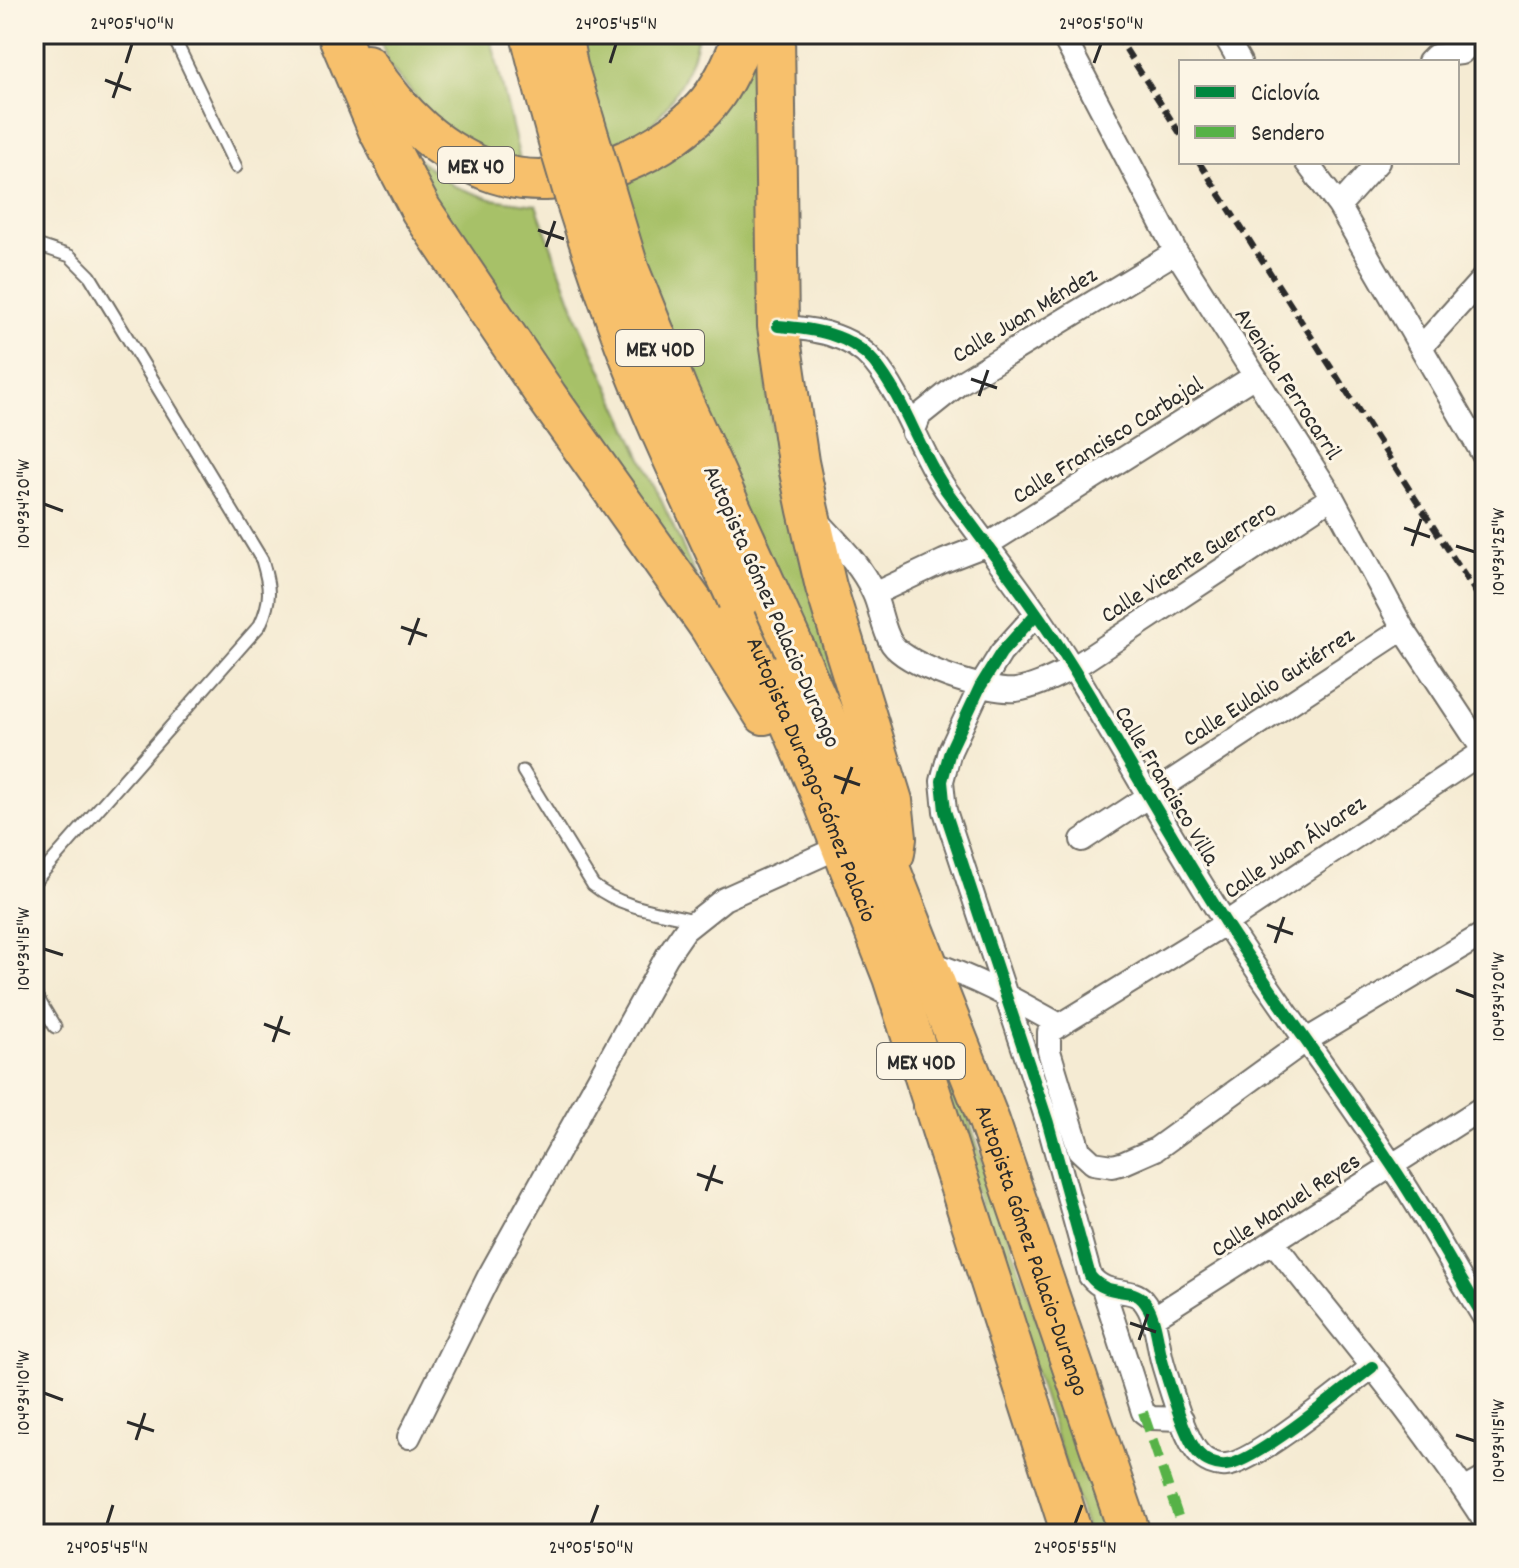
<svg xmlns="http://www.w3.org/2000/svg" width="1519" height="1568" viewBox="0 0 1519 1568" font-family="Dekko,sans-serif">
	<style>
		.green { fill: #a7c167; stroke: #697649; stroke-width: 2 }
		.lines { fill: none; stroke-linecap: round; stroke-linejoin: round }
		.service-casing { stroke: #726e66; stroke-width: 15 }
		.minor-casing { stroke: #726e66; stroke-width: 26 }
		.motorway-casing { stroke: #726e66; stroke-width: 44 }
		.service { stroke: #fff; stroke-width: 11 }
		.minor { stroke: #fff; stroke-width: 22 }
		.motorway { stroke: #f7c06c; stroke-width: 40 }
		.rail { stroke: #2b2b2b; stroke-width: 6; stroke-dasharray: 12 6; stroke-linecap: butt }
		.motorway-bridge-casing { stroke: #726e66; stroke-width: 44; stroke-linecap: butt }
		.motorway-bridge { stroke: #f7c06c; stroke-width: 40 }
		.quiet { stroke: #56b246; stroke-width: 10; stroke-dasharray: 20 10; stroke-linecap: butt }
		.cycleway-casing { stroke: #fcf5e5; stroke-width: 17 }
		.cycleway { stroke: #00873e; stroke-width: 12 }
		.ticks { fill: none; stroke: #2b2b2b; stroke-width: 3 }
		.labels { text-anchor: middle; stroke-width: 6; stroke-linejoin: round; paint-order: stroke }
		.shield { fill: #fcf5e5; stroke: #6a6863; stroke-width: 2 }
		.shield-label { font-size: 22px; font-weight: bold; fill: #2b2b2b }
		.street-label { font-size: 24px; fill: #2b2b2b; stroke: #fcf5e5 }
		.neatline { fill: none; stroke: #2b2b2b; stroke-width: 3 }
		.ticks-label { font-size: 20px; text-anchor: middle; fill: #2b2b2b }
	</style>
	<rect width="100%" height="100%" fill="#fcf5e5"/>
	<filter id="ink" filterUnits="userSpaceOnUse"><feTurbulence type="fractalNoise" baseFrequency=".0125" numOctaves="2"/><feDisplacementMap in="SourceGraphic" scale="16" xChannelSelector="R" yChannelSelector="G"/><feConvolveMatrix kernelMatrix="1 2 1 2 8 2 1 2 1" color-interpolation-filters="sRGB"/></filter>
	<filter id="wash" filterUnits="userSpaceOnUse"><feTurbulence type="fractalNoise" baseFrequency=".006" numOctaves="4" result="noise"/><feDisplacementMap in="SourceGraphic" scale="32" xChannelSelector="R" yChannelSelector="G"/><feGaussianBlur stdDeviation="1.8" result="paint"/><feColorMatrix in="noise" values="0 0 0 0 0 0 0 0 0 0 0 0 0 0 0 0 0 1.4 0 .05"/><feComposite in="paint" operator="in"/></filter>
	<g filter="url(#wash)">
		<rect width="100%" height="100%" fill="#f5ebd3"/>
		<path class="green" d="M 378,34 L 490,34 L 521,164 L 456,144 L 389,66 Z
			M 571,34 L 698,34 C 693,70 663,121 632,141 C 623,147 613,151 603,156 Z
			M 760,37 L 758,258 L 768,399 L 781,485 L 866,791 L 727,480 L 614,185 Z
			M 387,137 L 454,186 L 491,199 L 536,205 L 578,319 L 724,637 Z
			M 915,960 L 1109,1534 L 1088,1534 L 903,966 Z"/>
	</g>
	<g filter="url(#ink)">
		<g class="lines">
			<defs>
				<path id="service" d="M 172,34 L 236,167
					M 34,244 L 70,256 L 90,276 L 262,560 C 270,587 272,599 260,625 L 34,882
					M 523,771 L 593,885 C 621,908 660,912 695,920
					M 34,992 L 55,1027"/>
				<path id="minor" d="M 1062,34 L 1176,252 L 1332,497 L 1403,629 L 1485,753
					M 1224,34 L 1240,62
					M 1429,62 L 1435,56 L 1461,53 L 1481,34
					M 1306,162 L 1339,206 L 1485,458
					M 1339,206 L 1378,162
					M 778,326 C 813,329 849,333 874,362 C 907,402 919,454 951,497 C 993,554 1037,610 1074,670 C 1125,754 1172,839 1225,922 C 1278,1004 1337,1082 1391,1164 C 1425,1214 1453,1268 1485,1319
					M 1422,346 L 1485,276
					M 913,433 L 920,415 L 960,383 L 1176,252
					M 817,520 C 837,542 861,565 873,592 C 881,608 882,629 892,644 C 907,666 989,693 1016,690 C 1036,687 1054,677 1073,668 L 1332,497
					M 874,594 L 944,561 L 988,544 L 1253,377
					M 1036,614 L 1001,653 L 980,687 L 950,751 L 942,781 L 945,811 L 1048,1123 L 1090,1276 C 1107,1298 1131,1286 1143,1300 C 1157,1316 1157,1344 1163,1364 C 1169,1384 1185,1440 1199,1454 C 1205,1461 1216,1466 1226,1465 C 1255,1463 1345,1388 1372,1367
					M 1484,751 L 1226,923 L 1049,1032 L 1049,1051 L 1079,1150 L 1093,1163 L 1113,1166 L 1124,1163 L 1156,1149 L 1305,1041 L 1485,933
					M 1082,840 L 1403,629
					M 928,962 C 975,977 1017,1001 1060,1025
					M 1273,1242 C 1346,1334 1422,1424 1485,1522
					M 1103,1288 L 1143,1412 L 1151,1418 L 1182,1419
					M 1153,1318 L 1485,1106
					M 409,1437 L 489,1276 L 667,956 L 685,930 L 724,899 L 842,846
					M 1464,1490 L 1485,1478"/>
				<g id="motorway">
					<path d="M 338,34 L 378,128 L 421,210 L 547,397 L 708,624 L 764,714"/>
					<path d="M 774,34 L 778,326 L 798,462 L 808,510 L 826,587 L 892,801 L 896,838 L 894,853"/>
					<path d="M 367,65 C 399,114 439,154 496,173 C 563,196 657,159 703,109 C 723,88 735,60 744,34"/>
					<path id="s1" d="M 738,600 L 824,801 L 893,977 L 1072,1534"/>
					<path id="s2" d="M 794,648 L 873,827 L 989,1121 L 1130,1534"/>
				</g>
			</defs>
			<use href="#service" class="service-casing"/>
			<use href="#minor" class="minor-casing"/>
			<use href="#motorway" class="motorway-casing"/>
			<use href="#service" class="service"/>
			<use href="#minor" class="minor"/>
			<use href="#motorway" class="motorway"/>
			<path class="rail" d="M 1116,34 L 1181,135
				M 1199,162 L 1485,607"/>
			<defs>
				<path id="motorway-bridge" d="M 531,34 C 556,139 587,242 625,343 C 658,430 700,515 738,600
					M 561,34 L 567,66 L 629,271 L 677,390 L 794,648"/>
			</defs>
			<use href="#motorway-bridge" class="motorway-bridge-casing"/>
			<use href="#motorway-bridge" class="motorway-bridge"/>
			<path class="quiet" d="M 1143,1412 L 1184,1534"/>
			<defs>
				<path id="cycleway" d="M 778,326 C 813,329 849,333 874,362 C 907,402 919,454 951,497 C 993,554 1037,610 1074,670 C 1125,754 1172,839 1225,922 C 1278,1004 1337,1082 1391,1164 C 1425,1214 1453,1268 1485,1319
					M 1036,614 L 1001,653 L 980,687 L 950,751 L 942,781 L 945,811 L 1048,1123 L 1090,1276 C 1107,1298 1131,1286 1143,1300 C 1157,1316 1157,1344 1163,1364 C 1169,1384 1185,1440 1199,1454 C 1205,1461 1216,1466 1226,1465 C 1255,1463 1345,1388 1372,1367"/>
			</defs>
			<use href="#cycleway" class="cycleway-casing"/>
			<use href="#cycleway" class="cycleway"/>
		</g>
	</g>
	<path class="ticks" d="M 126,63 L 132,44M 610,63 L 616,44M 1094,63 L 1101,44M 105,80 L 131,90M 113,98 L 122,72M 538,230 L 564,239M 546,247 L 555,221M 971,379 L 997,388M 979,396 L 988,370M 44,504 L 63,511M 1404,528 L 1430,537M 1412,546 L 1421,519M 1456,546 L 1475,552M 401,627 L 427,636M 409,645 L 419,618M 834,776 L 860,785M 842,794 L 852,767M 1267,925 L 1293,934M 1275,943 L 1284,917M 44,949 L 63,955M 1456,990 L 1475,997M 264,1024 L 290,1034M 273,1042 L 282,1016M 697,1174 L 723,1183M 706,1191 L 715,1165M 1130,1323 L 1156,1332M 1139,1340 L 1148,1314M 44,1393 L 63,1400M 127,1422 L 154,1431M 1456,1435 L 1475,1441M 136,1440 L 145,1413M 107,1524 L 113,1505M 591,1524 L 598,1505M 1075,1524 L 1082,1505"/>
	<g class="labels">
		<g class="shield">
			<rect x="438" y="147" width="76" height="36" rx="6"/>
			<rect x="616" y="330" width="88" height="36" rx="6"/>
			<rect x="877" y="1043" width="88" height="36" rx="6"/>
		</g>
		<g class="shield-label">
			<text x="476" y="173">MEX 40</text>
			<text x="660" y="356">MEX 40D</text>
			<text x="921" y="1069">MEX 40D</text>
		</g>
		<g class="street-label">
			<text transform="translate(1024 314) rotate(-31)" y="8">Calle Juan Méndez</text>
			<text transform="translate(1289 383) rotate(57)" y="8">Avenida Ferrocarril</text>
			<text transform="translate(1107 439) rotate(-32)" y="8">Calle Francisco Carbajal</text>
			<text transform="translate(1188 561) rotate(-33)" y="8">Calle Vicente Guerrero</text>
			<text transform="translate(773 606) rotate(66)" y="8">Autopista Gómez Palacio-Durango</text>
			<text transform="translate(1268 686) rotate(-33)" y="8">Calle Eulalio Gutiérrez</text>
			<text dy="8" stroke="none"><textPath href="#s1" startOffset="194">Autopista Durango-Gómez Palacio</textPath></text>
			<text transform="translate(1168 785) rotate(59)" y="8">Calle Francisco Villa</text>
			<text transform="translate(1294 846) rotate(-34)" y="8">Calle Juan Álvarez</text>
			<text transform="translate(1285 1204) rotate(-33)" y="8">Calle Manuel Reyes</text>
			<text dy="8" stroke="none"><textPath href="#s2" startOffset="648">Autopista Gómez Palacio-Durango</textPath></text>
		</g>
	</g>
	<rect width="1519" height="1568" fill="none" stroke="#fcf5e5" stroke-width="88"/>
	<rect x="1179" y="60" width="280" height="104" fill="#fcf5e5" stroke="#a8a49b" stroke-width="2"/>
	<rect x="1195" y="86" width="40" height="12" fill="#00873e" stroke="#a8a49b" stroke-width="2"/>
	<text x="1251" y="100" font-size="24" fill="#2b2b2b">Ciclovía</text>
	<rect x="1195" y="126" width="40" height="12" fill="#56b246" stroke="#a8a49b" stroke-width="2"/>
	<text x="1251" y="140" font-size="24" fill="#2b2b2b">Sendero</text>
	<rect x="44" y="44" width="1431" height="1480" class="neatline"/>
	<g class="ticks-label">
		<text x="132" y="29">24°05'40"N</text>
		<text x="616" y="29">24°05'45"N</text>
		<text x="1101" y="29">24°05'50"N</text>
		<text transform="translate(22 504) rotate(-90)" y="7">104°34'20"W</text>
		<text transform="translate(1497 552) rotate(-90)" y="7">104°34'25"W</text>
		<text transform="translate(22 949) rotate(-90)" y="7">104°34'15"W</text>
		<text transform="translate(1497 997) rotate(-90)" y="7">104°34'20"W</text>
		<text transform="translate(22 1393) rotate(-90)" y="7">104°34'10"W</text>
		<text transform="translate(1497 1441) rotate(-90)" y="7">104°34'15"W</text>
		<text x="107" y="1553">24°05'45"N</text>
		<text x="591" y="1553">24°05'50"N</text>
		<text x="1075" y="1553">24°05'55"N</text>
	</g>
</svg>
